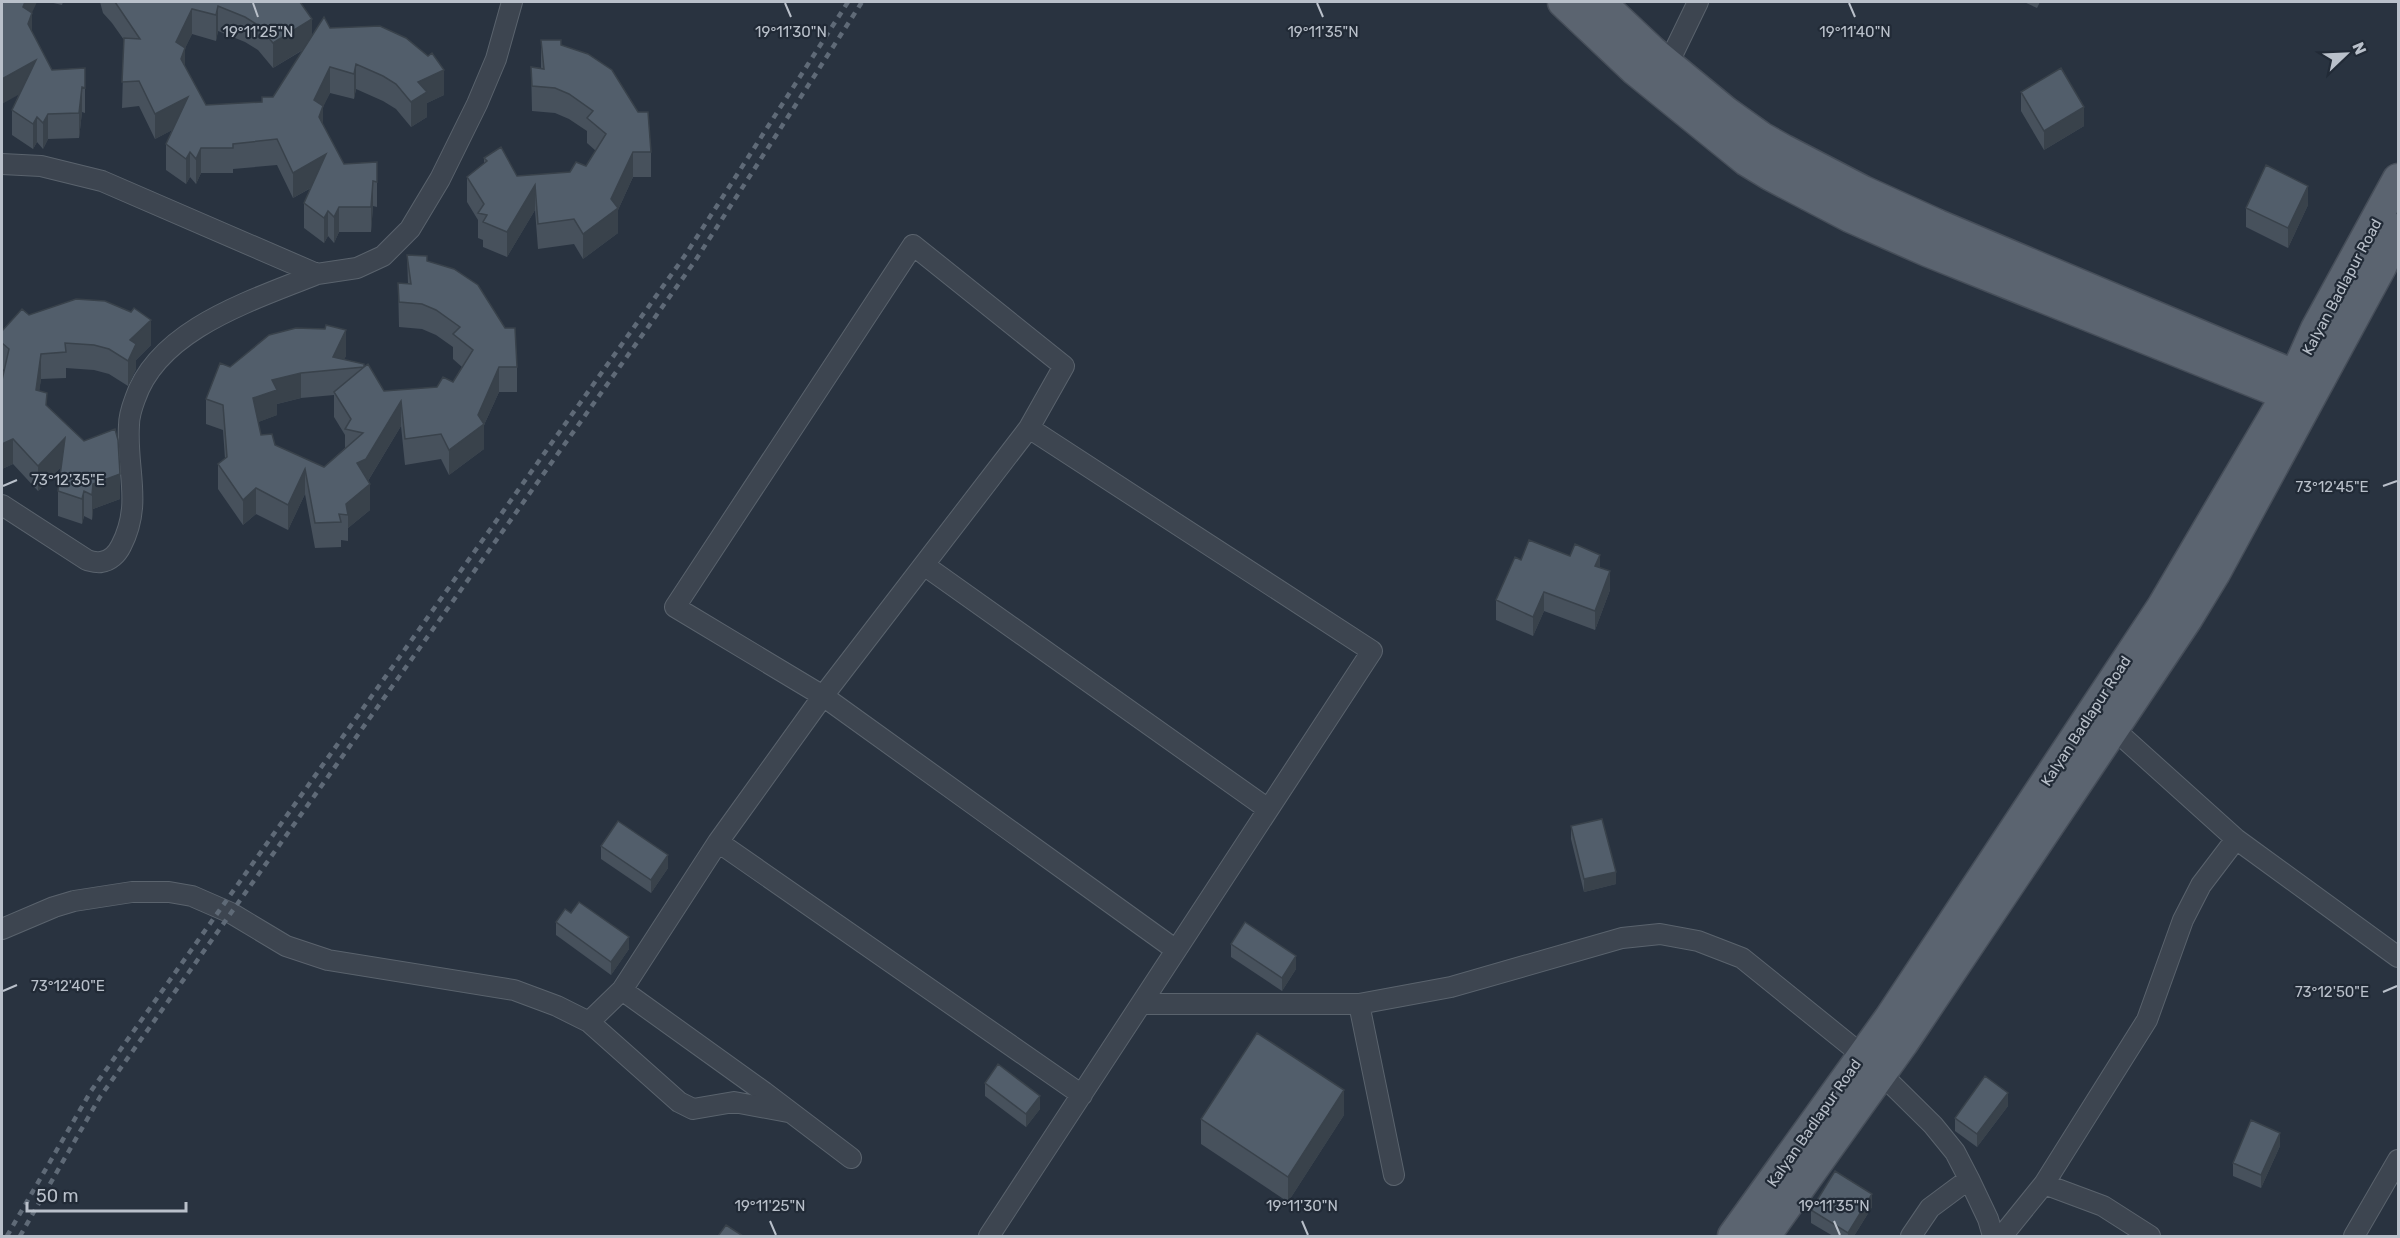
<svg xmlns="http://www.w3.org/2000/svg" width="2400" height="1238" viewBox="0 0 2400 1238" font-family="Rubik,sans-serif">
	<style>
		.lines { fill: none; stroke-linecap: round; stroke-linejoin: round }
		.minor-casing { stroke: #5a636d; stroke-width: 22 }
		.primary-casing { stroke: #464e59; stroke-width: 33 }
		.minor { stroke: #3d4550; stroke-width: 20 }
		.primary { stroke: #5b6470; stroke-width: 30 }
		.rail { stroke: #5f6a77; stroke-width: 4.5; stroke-dasharray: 6 6; stroke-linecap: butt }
		.wall { fill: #47515c; fill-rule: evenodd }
		.shaded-wall { fill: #39424b }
		.building { fill: #525e6b; stroke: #39424b; stroke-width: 1.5; fill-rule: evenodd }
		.ticks { fill: none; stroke: #b9c0ca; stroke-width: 2 }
		.labels { text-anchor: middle; stroke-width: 4.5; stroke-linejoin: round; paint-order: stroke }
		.street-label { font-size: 15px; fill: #b9c0ca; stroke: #212a36 }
		.ticks-label { font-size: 15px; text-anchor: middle; fill: #b9c0ca; stroke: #212a36; stroke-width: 4.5; stroke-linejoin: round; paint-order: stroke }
	</style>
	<rect width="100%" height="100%" fill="#293340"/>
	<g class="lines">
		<defs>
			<path id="minor" d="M 1662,71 L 1668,64 L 1698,2
				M 2,164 L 41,166 L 102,181 L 317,274 L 357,268 L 383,256 L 410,229 L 440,179 L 477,104 L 496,59 L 512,2
				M 2,505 L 87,560 C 91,561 97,563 101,562 C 110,561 117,554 121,546 C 143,504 126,470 129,425 C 129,417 132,407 135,399 C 159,328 254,300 317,274
				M 924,565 L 1268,809
				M 2106,722 L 2236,839 L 2398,957
				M 718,842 L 1082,1095
				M 2,929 L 54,907 L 74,901 L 132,892 L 169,892 L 192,896 L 231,913 L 286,946 L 328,960 L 514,990 L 557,1006 L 589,1022 L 622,990 L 718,842 L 823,696 L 1029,428 L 1064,366 L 913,245 L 675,607 L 823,696 L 1176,950
				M 622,990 L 764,1092 L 851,1158
				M 1142,1004 L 1359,1004 L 1451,987 L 1622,938 L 1660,934 L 1698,941 L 1742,958 L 1862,1055 L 1933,1125 L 1955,1152 L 1969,1179 L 1988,1219 L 1993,1236
				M 1359,1004 L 1394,1175
				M 589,1022 L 679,1102 L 693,1109 L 734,1102 L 788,1112
				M 2044,1184 L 2103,1206 L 2150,1236
				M 989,1236 L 1372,651 L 1029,428
				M 1911,1236 L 1930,1208 L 1969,1179
				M 2002,1236 L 2044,1184 L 2147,1020 L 2183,920 L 2201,885 L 2236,839
				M 2354,1236 L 2398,1160"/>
			<path id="primary" d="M 1563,2 L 1635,70 L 1747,161 L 1770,175 L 1850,217 L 1927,251 L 2304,402
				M 1600,2 L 1652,51 L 1726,112 L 1761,137 L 1784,150 L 1863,191 L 1938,225 L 2313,383
				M 1733,1236 L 1889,1019 L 2162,607 L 2286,396 L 2316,329 L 2398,179
				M 1765,1236 L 1903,1043 L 2187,619 L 2215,573 L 2381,267 L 2398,229"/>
		</defs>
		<use href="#minor" class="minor-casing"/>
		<use href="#primary" class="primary-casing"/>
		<use href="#minor" class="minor"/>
		<use href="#primary" class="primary"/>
		<path class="rail" d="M 7,1236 L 91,1091 L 686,254 L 848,2
			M 20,1236 L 100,1097 L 695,261 L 862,2"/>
	</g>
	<path class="wall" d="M 49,2 L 63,2 L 62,5 Z
		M 100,2 L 300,2 L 312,36 L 330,28 L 444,95 L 427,103 L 427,117 L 411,127 L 396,109 L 383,101 L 356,89 L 354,99 L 330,93 L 323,106 L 323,126 L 344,164 L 377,162 L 377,207 L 373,206 L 371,232 L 339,232 L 334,243 L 328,236 L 324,243 L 304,228 L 304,203 L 311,188 L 293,198 L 277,165 L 233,169 L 233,173 L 201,173 L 196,184 L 190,177 L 186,184 L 166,170 L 166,144 L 172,130 L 155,139 L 139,106 L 122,108 L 124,40 L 112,23 L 103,13 ZM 218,31 L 245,42 L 258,50 L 273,68 L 303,50 L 273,97 L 262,102 L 206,105 L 185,67 L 185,48 L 192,34 L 216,41 Z
		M 2024,2 L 2040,2 L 2037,8 Z
		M 32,13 L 32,32 L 52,70 L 85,68 L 85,113 L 82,112 L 79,138 L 48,139 L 43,149 L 37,142 L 33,149 L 12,135 L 12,110 L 19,94 Z
		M 541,40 L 561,45 L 651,152 L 651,177 L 633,177 L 618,210 L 618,233 L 583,259 L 574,244 L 538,249 L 535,210 L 507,257 L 483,247 L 483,240 L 478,238 L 478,220 L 467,202 L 467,177 L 484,163 L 484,158 L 517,176 L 570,172 L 586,166 L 596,151 L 587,143 L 587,131 L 569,119 L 555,113 L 532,111 L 531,67 L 541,68 Z
		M 2021,92 L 2084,126 L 2044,150 L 2021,111 Z
		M 2308,205 L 2288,248 L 2246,227 L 2246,208 Z
		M 407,255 L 427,261 L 517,367 L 517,392 L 499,392 L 484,425 L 484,449 L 449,475 L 441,459 L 405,465 L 401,426 L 368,481 L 370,510 L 348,528 L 348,541 L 341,540 L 341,547 L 315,548 L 305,494 L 288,530 L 256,514 L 243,525 L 218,489 L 218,464 L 225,459 L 223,430 L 206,424 L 206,399 L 230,367 L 346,356 L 344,359 L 364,367 L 384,391 L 437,387 L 453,382 L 462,367 L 453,359 L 453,347 L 436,335 L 422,329 L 399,327 L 398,283 L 408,284 ZM 334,395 L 334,417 L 345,435 L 345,448 L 324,467 L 275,445 L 261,435 L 258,422 L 277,415 L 277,404 L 301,398 Z
		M 131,312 L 151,345 L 136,360 L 136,369 L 128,386 L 109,374 L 94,370 L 66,368 L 66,378 L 41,379 L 39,391 L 47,406 L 120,499 L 93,509 L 92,520 L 84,516 L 82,524 L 58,516 L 58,491 L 61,467 L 38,491 L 13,464 L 2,469 L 2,380 L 4,370 L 2,368 L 2,331 L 29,315 Z
		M 1521,560 L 1600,567 L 1610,590 L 1595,630 L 1544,611 L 1533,636 L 1496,620 L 1496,600 Z
		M 1571,826 L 1616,884 L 1584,892 L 1571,839 Z
		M 601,846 L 668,868 L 651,893 L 601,859 Z
		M 556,922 L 629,949 L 611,975 L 556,935 Z
		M 1231,944 L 1296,969 L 1282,991 L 1231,957 Z
		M 985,1083 L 1040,1109 L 1026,1127 L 985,1096 Z
		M 2008,1106 L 1977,1147 L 1955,1131 L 1955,1118 Z
		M 1344,1115 L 1288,1202 L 1201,1144 L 1201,1119 Z
		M 2280,1146 L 2261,1188 L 2233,1176 L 2233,1163 Z
		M 1872,1207 L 1854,1236 L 1833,1236 L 1811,1223 L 1811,1210 Z"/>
	<path class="shaded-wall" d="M 25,2 L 37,2 L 23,32 L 23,7 Z
		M 218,6 L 218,31 L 216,41 L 216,15 Z
		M 192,9 L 192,34 L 176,67 L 176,42 Z
		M 32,13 L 32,38 L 28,24 Z
		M 312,19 L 312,44 L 273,68 L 273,43 Z
		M 185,48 L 185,73 L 181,59 Z
		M 36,60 L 36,85 L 2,104 L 2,79 Z
		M 356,64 L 356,89 L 354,99 L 354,74 Z
		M 330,67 L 330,93 L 314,126 L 314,100 Z
		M 444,70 L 444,95 L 427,103 L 427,117 L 411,127 L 411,102 L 418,82 Z
		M 82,87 L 82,112 L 79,138 L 79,113 Z
		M 188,97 L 188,122 L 155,139 L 155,114 Z
		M 323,106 L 323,131 L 319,117 Z
		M 2084,107 L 2084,126 L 2044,150 L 2044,131 Z
		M 48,114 L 48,139 L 43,149 L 43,123 Z
		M 37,117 L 37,142 L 33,149 L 33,124 Z
		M 201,148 L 201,173 L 196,184 L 196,159 Z
		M 190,152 L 190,177 L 186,184 L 186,159 Z
		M 633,152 L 633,177 L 618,210 L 618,233 L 583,259 L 583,234 L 611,199 Z
		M 326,154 L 326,179 L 293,198 L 293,173 Z
		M 373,181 L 373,206 L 371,232 L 371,207 Z
		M 535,185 L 535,210 L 507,257 L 507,232 Z
		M 2308,186 L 2308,205 L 2288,248 L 2288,228 Z
		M 339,207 L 339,232 L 334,243 L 334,217 Z
		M 328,211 L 328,236 L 324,243 L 324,218 Z
		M 151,320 L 151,345 L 136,360 L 136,369 L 128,386 L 128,361 L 130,340 Z
		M 346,330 L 346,356 L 339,369 L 333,357 Z
		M 41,354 L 41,379 L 36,415 L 36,390 Z
		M 499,367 L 499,392 L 484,425 L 484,449 L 449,475 L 449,450 L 478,415 Z
		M 301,373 L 301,398 L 277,404 L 277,415 L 253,424 L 253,398 L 272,380 Z
		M 401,401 L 401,426 L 366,484 L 357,463 Z
		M 65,438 L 65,463 L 38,491 L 38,466 Z
		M 13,439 L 13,464 L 2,469 L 2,444 Z
		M 305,469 L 305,494 L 288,530 L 288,505 Z
		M 120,474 L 120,499 L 93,509 L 92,520 L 92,495 L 93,484 Z
		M 370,484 L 370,510 L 348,528 L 348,515 L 346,504 Z
		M 256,488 L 256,514 L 243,525 L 243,500 Z
		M 84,491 L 84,516 L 82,524 L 82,499 Z
		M 1600,555 L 1600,574 L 1595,566 Z
		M 1610,571 L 1610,590 L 1595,630 L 1595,611 Z
		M 1544,592 L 1544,611 L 1533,636 L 1533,617 Z
		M 668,855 L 668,868 L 651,893 L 651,880 Z
		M 1616,872 L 1616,884 L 1584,892 L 1584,879 Z
		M 629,937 L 629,949 L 611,975 L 611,962 Z
		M 1296,956 L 1296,969 L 1282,991 L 1282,978 Z
		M 1344,1090 L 1344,1115 L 1288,1202 L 1288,1177 Z
		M 2008,1093 L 2008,1106 L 1977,1147 L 1977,1134 Z
		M 1040,1096 L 1040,1109 L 1026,1127 L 1026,1114 Z
		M 2280,1133 L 2280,1146 L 2261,1188 L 2261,1175 Z
		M 1872,1194 L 1872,1207 L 1854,1236 L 1848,1236 L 1848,1233 Z"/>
	<path class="building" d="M 2,2 L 25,2 L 23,7 L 32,13 L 28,24 L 52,70 L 85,68 L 85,88 L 82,87 L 79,113 L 48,114 L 43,123 L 37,117 L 33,124 L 12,110 L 36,60 L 2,79 Z
		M 115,2 L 300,2 L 312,19 L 273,43 L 258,25 L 245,17 L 218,6 L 216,15 L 192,9 L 176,42 L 185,48 L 181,59 L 206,105 L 262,102 L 262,97 L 273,97 L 324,17 L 330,28 L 380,26 L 406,38 L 428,56 L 432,53 L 444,70 L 418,82 L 427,92 L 411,102 L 396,84 L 383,76 L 356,64 L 354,74 L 330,67 L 314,100 L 323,106 L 319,117 L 344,164 L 377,162 L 377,182 L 373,181 L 371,207 L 339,207 L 334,217 L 328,211 L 324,218 L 304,203 L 326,154 L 293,173 L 277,139 L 233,144 L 233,148 L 201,148 L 196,159 L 190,152 L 186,159 L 166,144 L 188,97 L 155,114 L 139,81 L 122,82 L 124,38 L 140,39 Z
		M 541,40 L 561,40 L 561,45 L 588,54 L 612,70 L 638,112 L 648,112 L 651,152 L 633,152 L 611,199 L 618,208 L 583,234 L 574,219 L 538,224 L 535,185 L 507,232 L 483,222 L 487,215 L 478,213 L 484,204 L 467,177 L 487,161 L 484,158 L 501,147 L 517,176 L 570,172 L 576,162 L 586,166 L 606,134 L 587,118 L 593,111 L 569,94 L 555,88 L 532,86 L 531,67 L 544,69 Z
		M 2061,68 L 2084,107 L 2044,131 L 2021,92 Z
		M 2266,165 L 2308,186 L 2288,228 L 2246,208 Z
		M 407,255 L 427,256 L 427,261 L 454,269 L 478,285 L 505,328 L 515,328 L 517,367 L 499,367 L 478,415 L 484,424 L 449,450 L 441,434 L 405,439 L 401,401 L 366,459 L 357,463 L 370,484 L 346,504 L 348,515 L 339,514 L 341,522 L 315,523 L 305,469 L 288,505 L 256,488 L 243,500 L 218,464 L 227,457 L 223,405 L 206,399 L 220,363 L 230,367 L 269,335 L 296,328 L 325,329 L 326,325 L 346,330 L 333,357 L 364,364 L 364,367 L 368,364 L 384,391 L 437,387 L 443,377 L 453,382 L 473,350 L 453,334 L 460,327 L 436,310 L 422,304 L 399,302 L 398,283 L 411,284 ZM 364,367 L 334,392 L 351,419 L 345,429 L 363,433 L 324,467 L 275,445 L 272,434 L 261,435 L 253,398 L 277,390 L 272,380 L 301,373 Z
		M 76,299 L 105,301 L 131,312 L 134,308 L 151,320 L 130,340 L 136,344 L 128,361 L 109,349 L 94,345 L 65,343 L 66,352 L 41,354 L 36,390 L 47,393 L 46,405 L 84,441 L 115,429 L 118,440 L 120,474 L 93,484 L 92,495 L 84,491 L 82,499 L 58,491 L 65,438 L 38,466 L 13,439 L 2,444 L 2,380 L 9,349 L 2,343 L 2,331 L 22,309 L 29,315 Z
		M 1529,540 L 1570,556 L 1575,544 L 1600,555 L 1595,566 L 1610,571 L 1595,611 L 1544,592 L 1533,617 L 1496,600 L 1515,557 L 1521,560 Z
		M 1602,819 L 1616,872 L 1584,879 L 1571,826 Z
		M 618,821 L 668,855 L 651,880 L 601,846 Z
		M 579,902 L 629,937 L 611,962 L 556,922 L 565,909 L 571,913 Z
		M 1245,922 L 1296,956 L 1282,978 L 1231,944 Z
		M 1257,1033 L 1344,1090 L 1288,1177 L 1201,1119 Z
		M 998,1064 L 1040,1096 L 1026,1114 L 985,1083 Z
		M 1985,1076 L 2008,1093 L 1977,1134 L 1955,1118 Z
		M 2251,1120 L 2280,1133 L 2261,1175 L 2233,1163 Z
		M 1835,1171 L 1872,1194 L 1848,1233 L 1811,1210 Z
		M 726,1225 L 743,1236 L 718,1236 Z"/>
	<path class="ticks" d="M 253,3 L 258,17M 785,3 L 791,17M 1317,3 L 1323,17M 1849,3 L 1855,17M 3,486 L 17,480M 2383,486 L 2397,481M 3,991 L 17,985M 2383,992 L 2397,986M 770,1221 L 776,1235M 1302,1221 L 1308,1235M 1834,1221 L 1840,1235"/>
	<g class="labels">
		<g class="street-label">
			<text transform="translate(2342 287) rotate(-62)" y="5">Kalyan Badlapur Road</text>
			<text transform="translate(2086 721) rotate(-57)" y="5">Kalyan Badlapur Road</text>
			<text transform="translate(1814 1123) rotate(-55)" y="5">Kalyan Badlapur Road</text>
		</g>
	</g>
	<g class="ticks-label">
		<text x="258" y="37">19°11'25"N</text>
		<text x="791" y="37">19°11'30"N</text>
		<text x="1323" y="37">19°11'35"N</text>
		<text x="1855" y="37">19°11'40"N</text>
		<text x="68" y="485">73°12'35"E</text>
		<text x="2332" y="492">73°12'45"E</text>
		<text x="68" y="991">73°12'40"E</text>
		<text x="2332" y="997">73°12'50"E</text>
		<text x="770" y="1211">19°11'25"N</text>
		<text x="1302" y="1211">19°11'30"N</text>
		<text x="1834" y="1211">19°11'35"N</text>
	</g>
	<rect width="2400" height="1238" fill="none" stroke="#b9c0ca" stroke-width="6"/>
	<g transform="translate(2346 54) rotate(67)" stroke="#212a36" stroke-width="4.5" paint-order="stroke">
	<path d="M0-4.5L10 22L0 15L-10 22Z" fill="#b9c0ca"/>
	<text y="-9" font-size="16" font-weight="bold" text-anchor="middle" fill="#b9c0ca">N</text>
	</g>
	<path d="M27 1202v9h159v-9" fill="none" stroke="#b9c0ca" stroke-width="3"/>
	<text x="36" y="1202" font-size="18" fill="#b9c0ca" stroke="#212a36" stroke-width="4.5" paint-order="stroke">50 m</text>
</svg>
